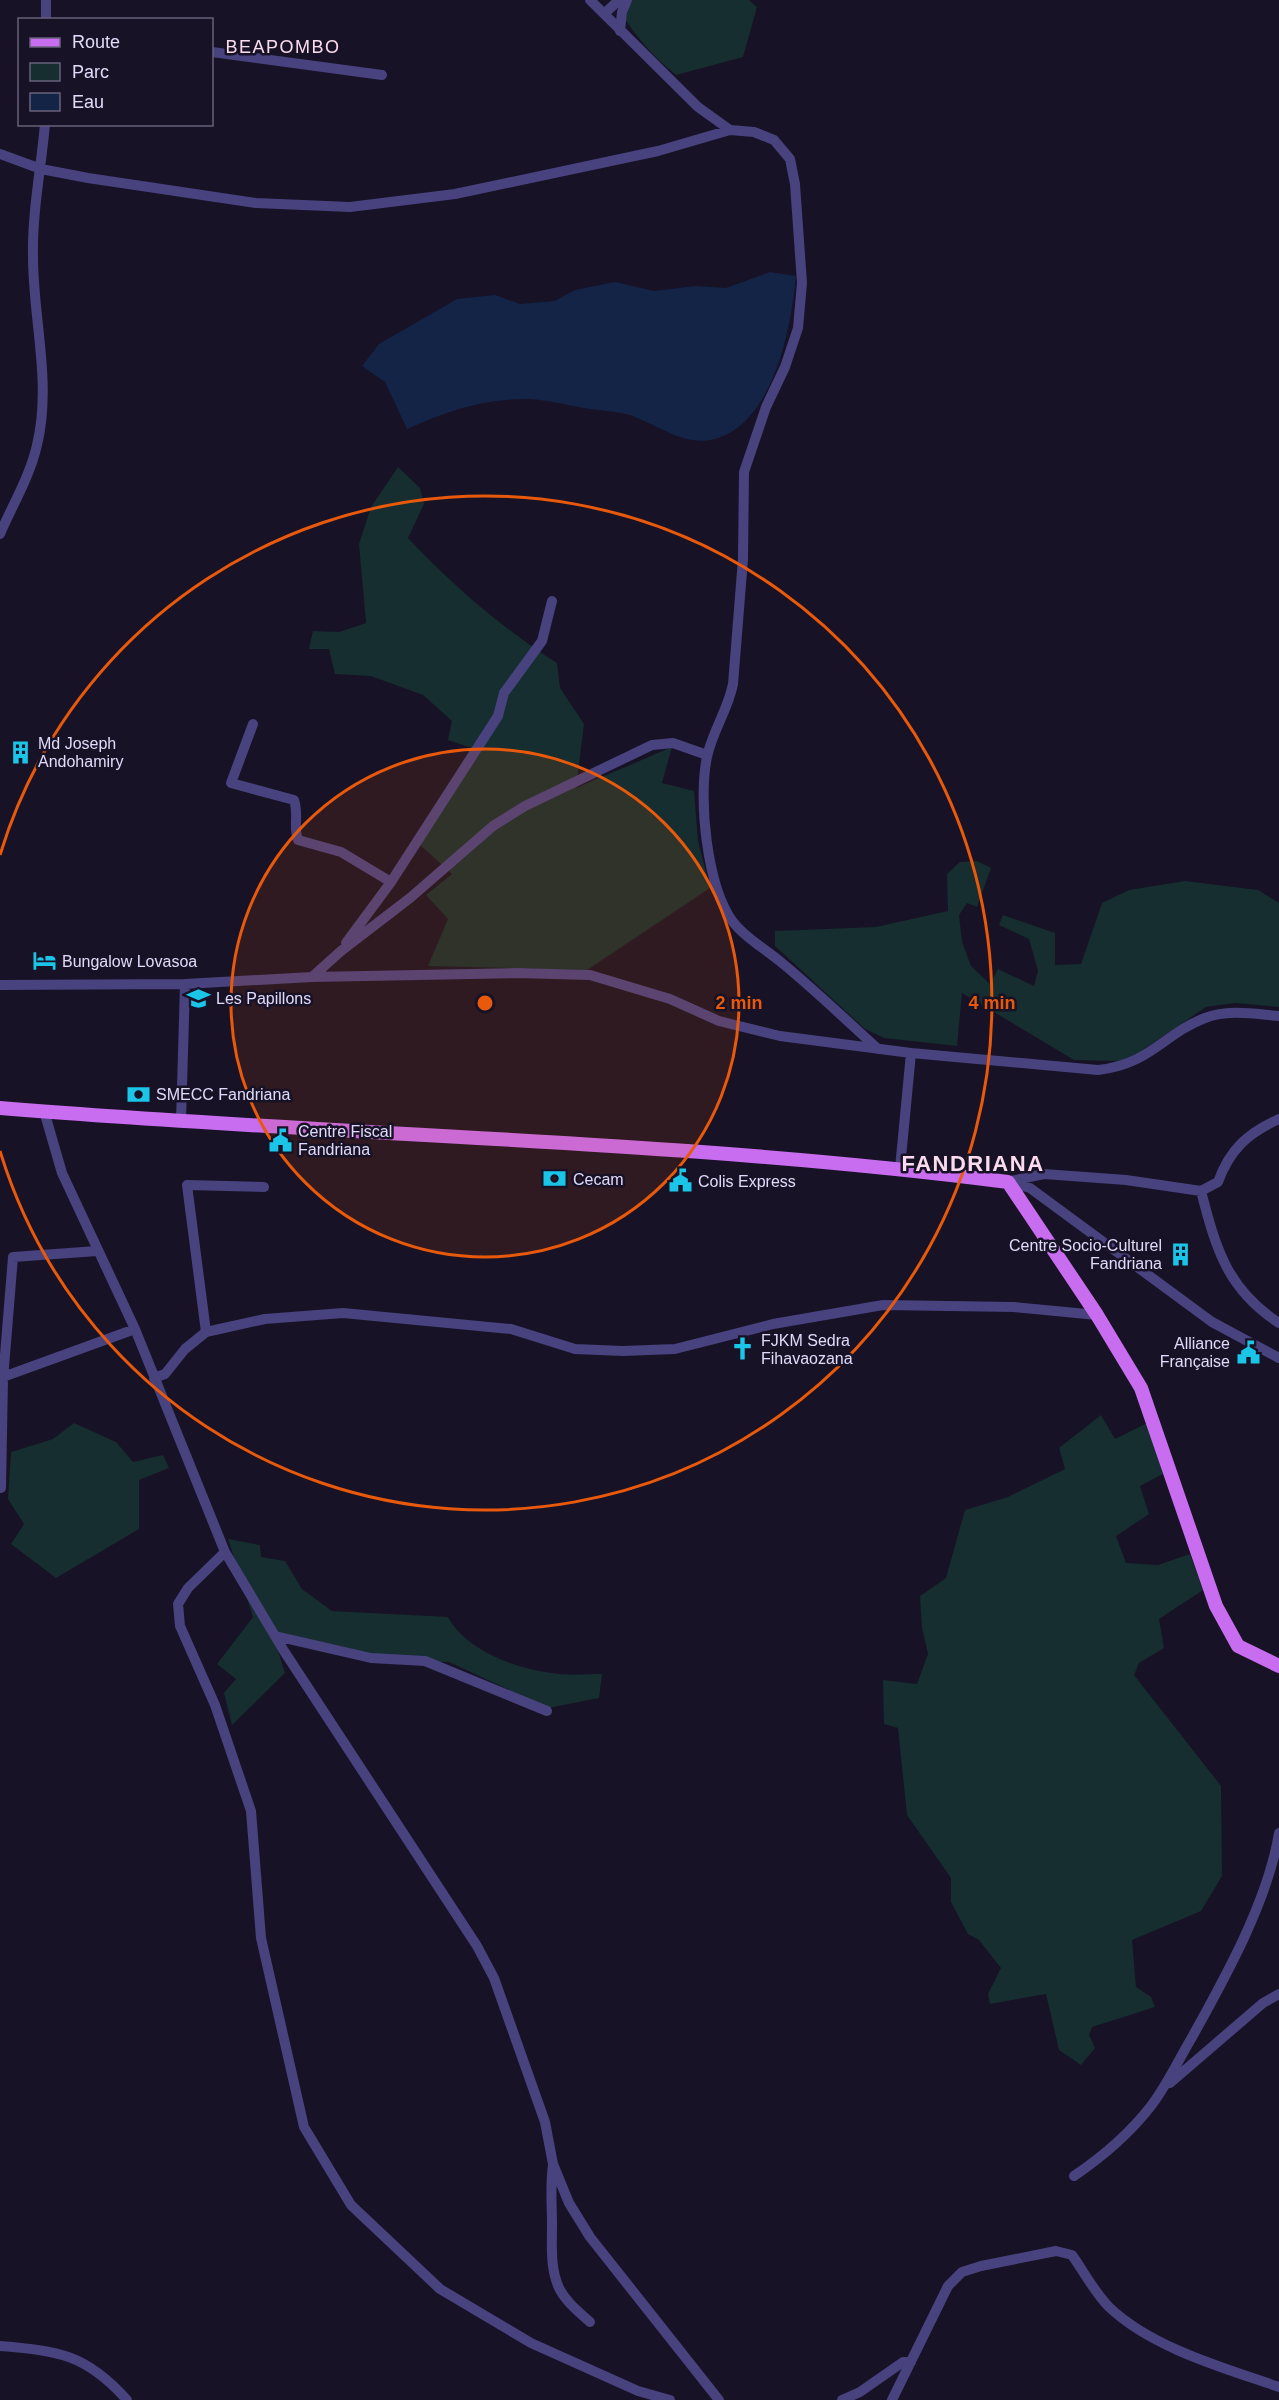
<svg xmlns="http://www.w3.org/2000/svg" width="1279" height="2400" viewBox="0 0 1279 2400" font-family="Helvetica,sans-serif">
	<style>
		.green { fill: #162e2f }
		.water { fill: #142447 }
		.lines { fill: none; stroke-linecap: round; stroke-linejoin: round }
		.minor { stroke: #48427f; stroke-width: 10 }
		.major { stroke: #c86df0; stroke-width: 14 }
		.ring { fill: none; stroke: #e8590c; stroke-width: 3 }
		.labels { text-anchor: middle; stroke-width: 5; stroke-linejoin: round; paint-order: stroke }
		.poi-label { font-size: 16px; fill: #e0dafb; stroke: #171225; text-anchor: start }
		.neighbourhood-label { font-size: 18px; letter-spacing: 1.5px; fill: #fbdcee; stroke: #171225 }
		.district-label { font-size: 22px; font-weight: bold; letter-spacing: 1.5px; fill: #fbdcee; stroke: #171225 }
		.centre { fill: #e8590c; stroke: #171225; stroke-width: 3 }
		.ring-label { font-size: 18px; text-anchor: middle; font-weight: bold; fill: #e8590c; stroke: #171225; stroke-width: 5; stroke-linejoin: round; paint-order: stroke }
	</style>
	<rect width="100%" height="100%" fill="#171225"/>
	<path class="green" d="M 613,0 L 749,0 L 757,7 L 743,57 L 676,75 C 649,54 630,29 613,0 Z
		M 398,467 L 420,488 L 424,504 L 408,538 C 451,584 503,629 557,663 L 560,688 L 584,724 L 576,788 L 672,747 L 662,783 L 694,791 L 698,841 L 710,888 L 587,970 L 428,966 L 448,919 L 426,895 L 452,874 L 419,844 L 480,751 L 448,740 L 452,721 L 423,695 L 371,676 L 335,674 L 329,649 L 309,649 L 313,631 L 339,632 L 366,623 L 359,544 L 371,507 Z
		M 977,861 L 991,868 L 977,907 L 967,903 L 959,915 L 962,942 L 971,966 L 990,984 L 998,969 L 1034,986 L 1038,971 L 1029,939 L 999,925 L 1003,915 L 1055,933 L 1055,965 L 1081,964 L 1102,903 L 1129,890 L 1185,881 L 1258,890 L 1279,903 L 1279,1007 L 1235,1003 L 1206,1007 L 1137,1054 L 1119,1061 L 1074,1060 L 962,993 L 957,1046 L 884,1038 L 865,1029 L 775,946 L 775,931 L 876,927 L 948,911 L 947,874 L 960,862 Z
		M 1101,1415 L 1115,1439 L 1147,1423 L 1163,1474 L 1140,1486 L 1149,1514 L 1116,1536 L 1126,1563 L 1158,1565 L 1190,1554 L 1203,1590 L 1159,1619 L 1164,1648 L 1139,1663 L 1134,1675 L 1221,1786 L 1222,1876 L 1201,1911 L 1132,1940 L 1136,1987 L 1151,1997 L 1155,2007 L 1092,2027 L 1089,2035 L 1095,2048 L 1081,2065 L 1059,2050 L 1046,1994 L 990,2004 L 988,1994 L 1001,1968 L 979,1940 L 968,1934 L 951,1902 L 951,1878 L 907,1815 L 898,1728 L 884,1724 L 883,1680 L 917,1684 L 928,1654 L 922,1628 L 920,1596 L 946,1578 L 965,1510 L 1008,1497 L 1065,1469 L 1059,1448 Z
		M 74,1423 L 116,1442 L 133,1462 L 163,1455 L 169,1468 L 139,1480 L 139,1529 L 56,1578 L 11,1544 L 24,1524 L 8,1499 L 11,1452 L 53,1439 Z
		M 228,1539 L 260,1545 L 261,1557 L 285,1561 L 302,1589 L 332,1611 L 448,1617 C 466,1650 514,1668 551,1673 C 568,1676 586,1674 602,1674 L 599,1698 L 548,1708 L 449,1662 L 388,1661 L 274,1638 L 285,1673 L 232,1725 L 224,1693 L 236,1679 L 217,1664 L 253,1617 Z"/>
	<path class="water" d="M 770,272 L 796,276 C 791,328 774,422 715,439 C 686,447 659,426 633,416 C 618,411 600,411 584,408 C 566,405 547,400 530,399 C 485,398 447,411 407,429 L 385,382 L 362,366 L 379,344 L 457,299 L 495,295 L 520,304 L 555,301 L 575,290 L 615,282 L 654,291 L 696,286 L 726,288 Z"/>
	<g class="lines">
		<path class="minor" d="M 590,0 L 698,107 L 730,130
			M 605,13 L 619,0
			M 46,20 L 46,0
			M 620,31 L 622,12 L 627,0
			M 212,52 L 382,75
			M 0,154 L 41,169 L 88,178 L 256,203 L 350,207 L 455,194 L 658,151 L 730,130 L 754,132 L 774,140 L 790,159 L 795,184 L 802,283 L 798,328 L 785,367 L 766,407 L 744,472 L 743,559 L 733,684 C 728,710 712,732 707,757 C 698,799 707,887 733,922 C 746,939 766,949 782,963 C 815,990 846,1020 878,1049
			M 0,534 C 13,504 30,476 37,445 C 52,383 33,319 33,257 C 32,213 41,169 45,124
			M 253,724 L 231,783 L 294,800 C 299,814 293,827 298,840 L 341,852 L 391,882
			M 346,943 L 391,882 L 498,716 L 504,693 L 542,641 L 552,601
			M 312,977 L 341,951 L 410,898 L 493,826 L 525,806 L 652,745 L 673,743 L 707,755
			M 0,985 L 185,984 L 312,977 L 517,973 L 590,975 L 670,999 L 719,1021 L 780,1036 L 911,1053 L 1098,1070 C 1151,1064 1163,1034 1205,1018 C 1229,1009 1254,1014 1279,1016
			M 44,1111 L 62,1173 L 135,1329 L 225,1552 L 284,1651 L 477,1946 L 494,1978 L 545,2122 L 553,2164 L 569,2203 L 590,2237 L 719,2400
			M 181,1121 L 185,984
			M 900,1168 L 911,1053
			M 1011,1181 L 1044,1174 L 1126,1180 L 1201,1191 L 1218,1182 C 1230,1149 1248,1133 1279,1119
			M 1008,1182 L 1030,1188 L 1212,1322 L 1279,1358
			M 1201,1191 C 1216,1249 1227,1289 1279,1323
			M 206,1332 L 187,1185 L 264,1187
			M 0,1378 L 135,1329
			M 154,1378 L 165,1374 L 185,1349 L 206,1332 L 265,1319 L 343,1313 L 511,1329 L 575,1349 L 623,1351 L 675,1349 L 773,1324 L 883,1305 L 1014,1307 L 1097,1315
			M 1,1488 L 3,1379 L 13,1257 L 97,1251
			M 225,1552 L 188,1588 L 178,1604 L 180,1626 L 215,1705 L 251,1811 L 261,1938 L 304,2127 L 351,2205 L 440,2289 L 531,2343 L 638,2391 L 670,2400
			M 275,1636 L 371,1658 L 425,1661 L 547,1711
			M 1170,2083 L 1263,2003 L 1279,1994
			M 553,2165 C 550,2185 552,2204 552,2225 C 552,2246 550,2268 559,2288 C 566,2302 579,2312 590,2322
			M 1074,2176 C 1102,2157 1130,2133 1151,2106 C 1167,2085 1178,2061 1191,2039 C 1225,1978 1268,1901 1279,1833
			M 0,2346 C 59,2351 86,2354 127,2400
			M 842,2400 L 860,2392 L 903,2362 L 911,2362
			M 892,2400 L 948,2286 L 962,2272 L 981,2266 L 1056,2251 L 1072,2255 C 1084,2272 1095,2293 1109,2307 C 1152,2348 1224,2368 1279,2387"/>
		<path class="major" d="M 0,1108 C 336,1136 673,1139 1008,1182 L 1097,1315 L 1141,1388 L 1216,1606 L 1238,1646 L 1279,1666"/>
	</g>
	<circle cx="485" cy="1003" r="254" fill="#e8590c" fill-opacity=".12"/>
	<g class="ring">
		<circle cx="485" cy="1003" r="254"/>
		<path d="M0 855A507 507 0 1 1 0 1151"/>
	</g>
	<defs>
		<symbol id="building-bare" viewBox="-9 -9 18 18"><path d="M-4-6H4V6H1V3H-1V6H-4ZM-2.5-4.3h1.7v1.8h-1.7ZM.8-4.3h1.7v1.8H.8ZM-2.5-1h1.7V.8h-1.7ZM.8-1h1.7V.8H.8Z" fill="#1ac5e7" stroke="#171225" stroke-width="2.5" paint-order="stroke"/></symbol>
		<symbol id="hotel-bare" viewBox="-9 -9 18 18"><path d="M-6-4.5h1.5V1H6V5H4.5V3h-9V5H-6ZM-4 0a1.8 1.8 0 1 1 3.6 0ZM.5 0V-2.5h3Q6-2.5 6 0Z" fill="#1ac5e7" stroke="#171225" stroke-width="2.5" paint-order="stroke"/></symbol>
		<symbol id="school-bare" viewBox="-9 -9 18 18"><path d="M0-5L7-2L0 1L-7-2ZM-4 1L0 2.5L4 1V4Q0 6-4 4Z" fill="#1ac5e7" stroke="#171225" stroke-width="2.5" paint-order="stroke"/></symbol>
		<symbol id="bank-bare" viewBox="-9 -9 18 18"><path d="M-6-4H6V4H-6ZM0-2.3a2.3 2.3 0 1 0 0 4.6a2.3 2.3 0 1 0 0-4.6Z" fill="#1ac5e7" stroke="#171225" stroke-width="2.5" paint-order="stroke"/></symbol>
		<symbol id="civic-bare" viewBox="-9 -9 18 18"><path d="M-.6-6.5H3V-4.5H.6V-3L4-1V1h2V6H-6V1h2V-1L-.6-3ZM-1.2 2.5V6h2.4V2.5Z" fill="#1ac5e7" stroke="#171225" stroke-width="2.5" paint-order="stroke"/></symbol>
		<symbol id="church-bare" viewBox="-9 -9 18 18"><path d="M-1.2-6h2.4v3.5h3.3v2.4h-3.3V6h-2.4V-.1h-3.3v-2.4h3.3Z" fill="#1ac5e7" stroke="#171225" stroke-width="2.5" paint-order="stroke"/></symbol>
	</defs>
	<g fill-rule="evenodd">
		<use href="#building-bare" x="4" y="736" width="33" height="33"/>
		<use href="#hotel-bare" x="28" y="944" width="33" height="33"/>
		<use href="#school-bare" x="182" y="982" width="33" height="33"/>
		<use href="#bank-bare" x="122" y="1078" width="33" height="33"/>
		<use href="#civic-bare" x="264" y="1124" width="33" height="33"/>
		<use href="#bank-bare" x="538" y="1162" width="33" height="33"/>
		<use href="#civic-bare" x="664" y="1164" width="33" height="33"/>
		<use href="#building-bare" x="1164" y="1238" width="33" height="33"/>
		<use href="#church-bare" x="726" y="1332" width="33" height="33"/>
		<use href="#civic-bare" x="1232" y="1336" width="33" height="33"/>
	</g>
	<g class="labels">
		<g class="poi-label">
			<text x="38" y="749">Md Joseph<tspan x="38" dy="18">Andohamiry</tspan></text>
			<text x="62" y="967">Bungalow Lovasoa</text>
			<text x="216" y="1004">Les Papillons</text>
			<text x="156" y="1100">SMECC Fandriana</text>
			<text x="298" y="1137">Centre Fiscal<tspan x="298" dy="18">Fandriana</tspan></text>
			<text x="573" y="1185">Cecam</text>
			<text x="698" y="1187">Colis Express</text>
			<text x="1162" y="1251" text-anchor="end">Centre Socio-Culturel<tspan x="1162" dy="18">Fandriana</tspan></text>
			<text x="761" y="1346">FJKM Sedra<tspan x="761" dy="18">Fihavaozana</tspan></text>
			<text x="1230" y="1349" text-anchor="end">Alliance<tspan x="1230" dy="18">Française</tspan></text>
		</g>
		<g class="neighbourhood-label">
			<text x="283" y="53">BEAPOMBO</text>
		</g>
		<g class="district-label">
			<text x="973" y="1171">FANDRIANA</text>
		</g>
	</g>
	<circle cx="485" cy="1003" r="9" class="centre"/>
	<g class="ring-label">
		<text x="739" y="1009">2 min</text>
		<text x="992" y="1009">4 min</text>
	</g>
	<rect x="18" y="18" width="195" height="108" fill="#171225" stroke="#67627b" stroke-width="1.5"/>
	<rect x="30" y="38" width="30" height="9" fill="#c86df0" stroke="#67627b" stroke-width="1.5"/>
	<text x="72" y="48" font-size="18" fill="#e0dafb">Route</text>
	<rect x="30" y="63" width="30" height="18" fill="#162e2f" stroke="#67627b" stroke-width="1.5"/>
	<text x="72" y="78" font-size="18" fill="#e0dafb">Parc</text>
	<rect x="30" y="93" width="30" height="18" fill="#142447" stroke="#67627b" stroke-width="1.5"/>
	<text x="72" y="108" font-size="18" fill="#e0dafb">Eau</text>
</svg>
